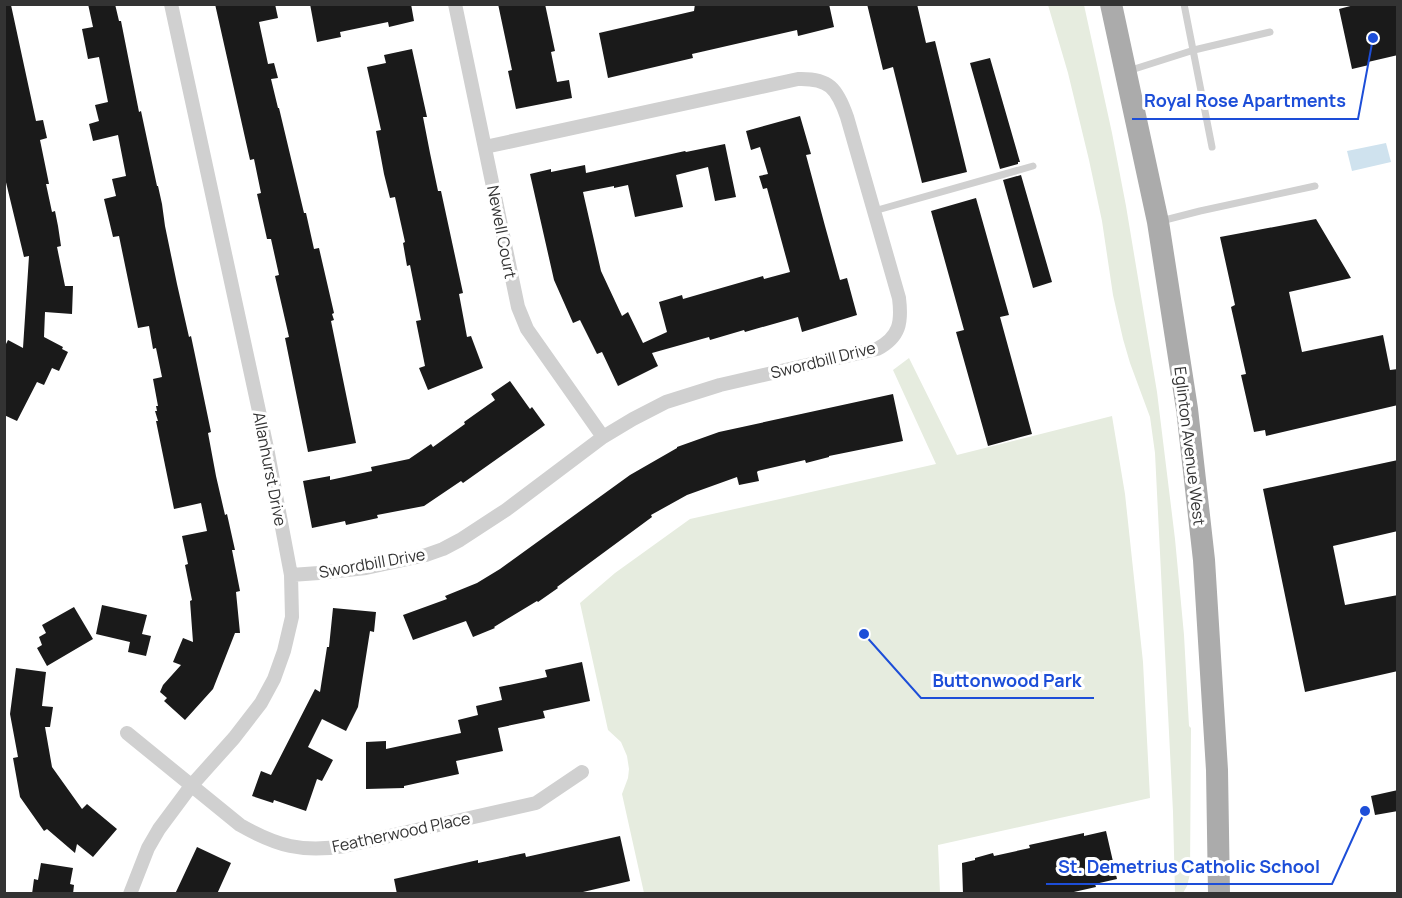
<svg xmlns="http://www.w3.org/2000/svg" width="1402" height="898" viewBox="0 0 1402 898" font-family="Manrope,sans-serif">
	<style>
		.green { fill: #e6ecdf }
		.water { fill: #cfe2ee }
		.building { fill: #1a1a1a }
		.lines { fill: none; stroke-linecap: round; stroke-linejoin: round }
		.lane { stroke: #d0d0d0; stroke-width: 7 }
		.street { stroke: #d0d0d0; stroke-width: 14 }
		.primary { stroke: #ababab; stroke-width: 22 }
		.labels { text-anchor: middle; stroke-width: 6; stroke-linejoin: round; paint-order: stroke }
		.street-label { font-size: 16px; fill: #333; stroke: #fff }
		.leader { fill: none; stroke: #1d4ed8; stroke-width: 2 }
		.callout-dot { fill: #1d4ed8; stroke: #fff; stroke-width: 2 }
		.callout-label { font-size: 18px; text-anchor: middle; font-weight: bold; fill: #1d4ed8; stroke: #fff; stroke-width: 6; stroke-linejoin: round; paint-order: stroke }
	</style>
	<rect width="100%" height="100%" fill="#fff"/>
	<path class="green" d="M 1048,5 L 1084,5 L 1112,133 L 1126,206 L 1157,392 L 1175,539 L 1184,635 L 1189,726 L 1191,728 L 1190,874 L 1187,886 L 1183,893 L 1175,893 L 1173,812 L 1155,453 L 1150,417 L 1130,363 L 1123,339 L 1113,295 L 1102,221 L 1089,160 L 1068,73 Z
		M 909,358 L 957,455 L 1112,416 L 1125,494 L 1143,662 L 1150,798 L 938,845 L 940,893 L 644,893 L 622,794 L 628,778 L 629,769 L 627,756 L 621,742 L 608,730 L 580,603 L 615,573 L 690,519 L 936,464 L 893,370 Z"/>
	<path class="water" d="M 1386,143 L 1391,162 L 1352,171 L 1347,151 Z"/>
	<path class="building" d="M 88,4 L 115,4 L 119,21 L 121,21 L 139,112 L 141,111 L 157,186 L 158,186 L 162,204 L 165,226 L 177,284 L 189,337 L 191,336 L 195,355 L 211,432 L 208,433 L 216,476 L 225,515 L 227,514 L 235,550 L 232,550 L 240,591 L 236,592 L 240,633 L 235,633 L 213,689 L 185,720 L 164,701 L 167,698 L 160,692 L 163,685 L 181,665 L 173,662 L 183,638 L 193,642 L 190,601 L 192,600 L 185,565 L 188,564 L 182,536 L 207,531 L 201,503 L 174,509 L 156,421 L 158,421 L 155,411 L 157,411 L 156,406 L 158,406 L 153,379 L 162,377 L 156,348 L 153,349 L 149,326 L 138,328 L 119,236 L 113,237 L 104,199 L 116,196 L 112,179 L 126,176 L 118,135 L 93,141 L 89,124 L 99,121 L 95,105 L 108,102 L 99,57 L 88,59 L 82,29 L 93,27 Z
		M 215,4 L 275,4 L 278,18 L 259,22 L 268,64 L 274,63 L 278,78 L 271,79 L 278,108 L 279,108 L 304,213 L 306,213 L 314,249 L 319,248 L 334,313 L 332,314 L 334,320 L 331,321 L 356,443 L 308,452 L 285,338 L 289,337 L 275,276 L 279,275 L 271,239 L 267,239 L 257,194 L 261,193 L 254,159 L 250,160 Z
		M 310,4 L 411,4 L 414,21 L 389,27 L 388,22 L 340,32 L 341,37 L 317,42 Z
		M 498,4 L 545,4 L 555,51 L 551,52 L 557,82 L 569,80 L 572,98 L 516,109 L 508,71 L 512,70 Z
		M 695,4 L 829,4 L 834,27 L 798,36 L 797,30 L 692,54 L 693,58 L 608,78 L 599,33 L 694,11 Z
		M 867,4 L 917,4 L 926,43 L 935,41 L 967,172 L 922,183 L 893,67 L 883,70 Z
		M 1358,4 L 1398,4 L 1398,55 L 1368,62 L 1369,65 L 1352,69 L 1339,9 Z
		M 11,5 L 36,121 L 43,120 L 47,138 L 40,140 L 49,184 L 46,184 L 52,212 L 55,211 L 58,226 L 61,246 L 57,247 L 65,286 L 73,286 L 72,314 L 45,312 L 44,337 L 63,347 L 62,349 L 68,352 L 59,371 L 52,368 L 44,385 L 37,382 L 17,421 L 4,415 L 4,348 L 8,340 L 23,348 L 29,256 L 24,257 L 4,174 L 4,6 Z
		M 412,49 L 427,117 L 423,117 L 430,153 L 438,191 L 441,191 L 463,293 L 459,294 L 467,337 L 471,336 L 483,368 L 428,390 L 419,368 L 425,366 L 416,321 L 421,320 L 410,265 L 407,266 L 403,243 L 405,242 L 395,197 L 390,198 L 384,174 L 376,131 L 381,130 L 367,67 L 386,63 L 384,55 Z
		M 990,58 L 1020,162 L 1018,162 L 1018,164 L 1000,169 L 970,63 Z
		M 800,116 L 811,154 L 806,155 L 825,226 L 840,280 L 847,278 L 857,315 L 802,332 L 798,317 L 745,332 L 744,330 L 710,340 L 709,337 L 652,353 L 658,366 L 618,386 L 602,352 L 597,354 L 580,320 L 573,323 L 554,280 L 530,174 L 551,169 L 551,172 L 585,165 L 586,173 L 685,151 L 686,152 L 725,144 L 736,197 L 715,201 L 708,167 L 676,175 L 683,207 L 635,217 L 628,185 L 614,188 L 614,186 L 583,192 L 601,271 L 622,316 L 628,312 L 643,343 L 667,332 L 659,302 L 682,295 L 683,299 L 763,276 L 764,279 L 790,272 L 767,188 L 763,189 L 759,176 L 768,174 L 760,147 L 751,150 L 746,131 Z
		M 1021,175 L 1052,282 L 1033,288 L 1003,180 Z
		M 976,198 L 1009,315 L 1000,317 L 1032,434 L 988,446 L 956,332 L 964,330 L 931,211 Z
		M 1316,219 L 1351,278 L 1289,292 L 1302,352 L 1383,335 L 1390,370 L 1398,369 L 1398,405 L 1266,436 L 1265,430 L 1254,432 L 1241,375 L 1246,374 L 1231,307 L 1235,305 L 1220,237 Z
		M 510,381 L 530,409 L 532,407 L 545,425 L 463,483 L 461,481 L 424,506 L 377,515 L 378,518 L 346,525 L 345,521 L 312,528 L 303,481 L 330,476 L 330,480 L 372,471 L 371,467 L 409,459 L 431,444 L 433,447 L 465,424 L 464,422 L 495,400 L 491,394 Z
		M 893,394 L 903,441 L 829,456 L 829,457 L 806,463 L 805,460 L 758,471 L 757,472 L 759,481 L 739,485 L 737,477 L 687,495 L 651,515 L 652,517 L 557,587 L 558,588 L 538,602 L 537,601 L 494,627 L 495,628 L 473,637 L 466,621 L 413,640 L 403,615 L 447,599 L 445,596 L 477,583 L 500,569 L 630,475 L 677,448 L 677,447 L 719,432 Z
		M 1398,460 L 1398,531 L 1333,546 L 1345,605 L 1398,595 L 1398,671 L 1305,692 L 1263,489 Z
		M 102,605 L 147,615 L 142,634 L 151,636 L 146,656 L 128,652 L 130,642 L 96,634 Z
		M 74,607 L 93,639 L 47,666 L 37,648 L 42,645 L 39,637 L 46,633 L 42,625 Z
		M 333,608 L 376,612 L 374,632 L 370,631 L 358,707 L 346,731 L 322,719 L 308,747 L 333,760 L 322,781 L 317,779 L 306,811 L 274,800 L 273,803 L 252,796 L 261,771 L 271,775 L 315,689 L 320,692 L 327,647 L 329,647 Z
		M 582,662 L 590,701 L 543,711 L 545,718 L 498,728 L 503,751 L 456,761 L 459,774 L 404,786 L 404,788 L 366,789 L 366,742 L 386,741 L 386,749 L 461,733 L 458,720 L 478,715 L 476,706 L 502,700 L 499,687 L 547,677 L 545,670 Z
		M 16,668 L 46,672 L 42,706 L 53,707 L 50,727 L 45,727 L 52,767 L 82,809 L 87,804 L 117,829 L 93,857 L 77,844 L 75,853 L 47,829 L 44,831 L 20,797 L 13,758 L 18,757 L 10,714 Z
		M 1398,790 L 1398,811 L 1375,815 L 1371,796 Z
		M 1106,831 L 1117,879 L 1095,884 L 1096,887 L 1065,894 L 963,894 L 962,863 L 975,860 L 975,858 L 993,853 L 994,856 L 1030,848 L 1029,845 L 1084,833 L 1084,836 Z
		M 620,836 L 630,881 L 583,892 L 583,894 L 397,894 L 394,879 L 478,860 L 478,863 L 525,853 L 526,857 Z
		M 197,847 L 231,863 L 217,894 L 175,894 Z
		M 41,863 L 73,868 L 70,884 L 74,885 L 73,894 L 32,894 L 34,879 L 38,880 Z"/>
	<g class="lines">
		<path class="lane" d="M 1184,4 L 1212,147
			M 1128,71 L 1194,50 L 1270,32
			M 874,211 L 1033,166
			M 1161,221 L 1200,211 L 1315,186"/>
		<path class="street" d="M 455,4 L 518,307 L 527,329 L 603,437
			M 291,575 L 319,573 L 366,568 L 426,555 L 443,549 L 460,540 L 506,510 L 603,437 L 633,419 L 666,402 L 720,385 L 877,349 C 900,337 902,322 899,298 L 847,117 C 837,88 829,78 798,79 L 485,147
			M 127,733 L 240,825 C 277,846 302,853 345,846 L 536,803 L 582,772
			M 130,894 L 148,848 L 159,829 L 191,786 L 234,738 L 261,703 L 274,679 L 284,651 L 292,617 L 291,575 L 267,448 L 171,4"/>
		<path class="primary" d="M 1111,4 L 1158,222 L 1187,409 L 1204,560 L 1217,770 L 1219,894"/>
	</g>
	<g class="labels">
		<g class="street-label">
			<text transform="translate(502 232) rotate(79)" y="6">Newell Court</text>
			<text transform="translate(823 360) rotate(-14)" y="6">Swordbill Drive</text>
			<text transform="translate(1190 446) rotate(83)" y="6">Eglinton Avenue West</text>
			<text transform="translate(270 469) rotate(79)" y="6">Allanhurst Drive</text>
			<text transform="translate(372 563) rotate(-10)" y="6">Swordbill Drive</text>
			<text transform="translate(401 832) rotate(-12)" y="6">Featherwood Place</text>
		</g>
	</g>
	<path class="leader" d="M1373 38L1358 119H1132M864 634L921 698H1094M1365 811L1332 884H1046"/>
	<g class="callout-dot">
		<circle cx="1373" cy="38" r="6"/>
		<circle cx="864" cy="634" r="6"/>
		<circle cx="1365" cy="811" r="6"/>
	</g>
	<g class="callout-label">
		<text x="1245" y="107">Royal Rose Apartments</text>
		<text x="1007" y="687">Buttonwood Park</text>
		<text x="1189" y="873">St. Demetrius Catholic School</text>
	</g>
	<rect width="1402" height="898" fill="none" stroke="#333333" stroke-width="12"/>
</svg>
